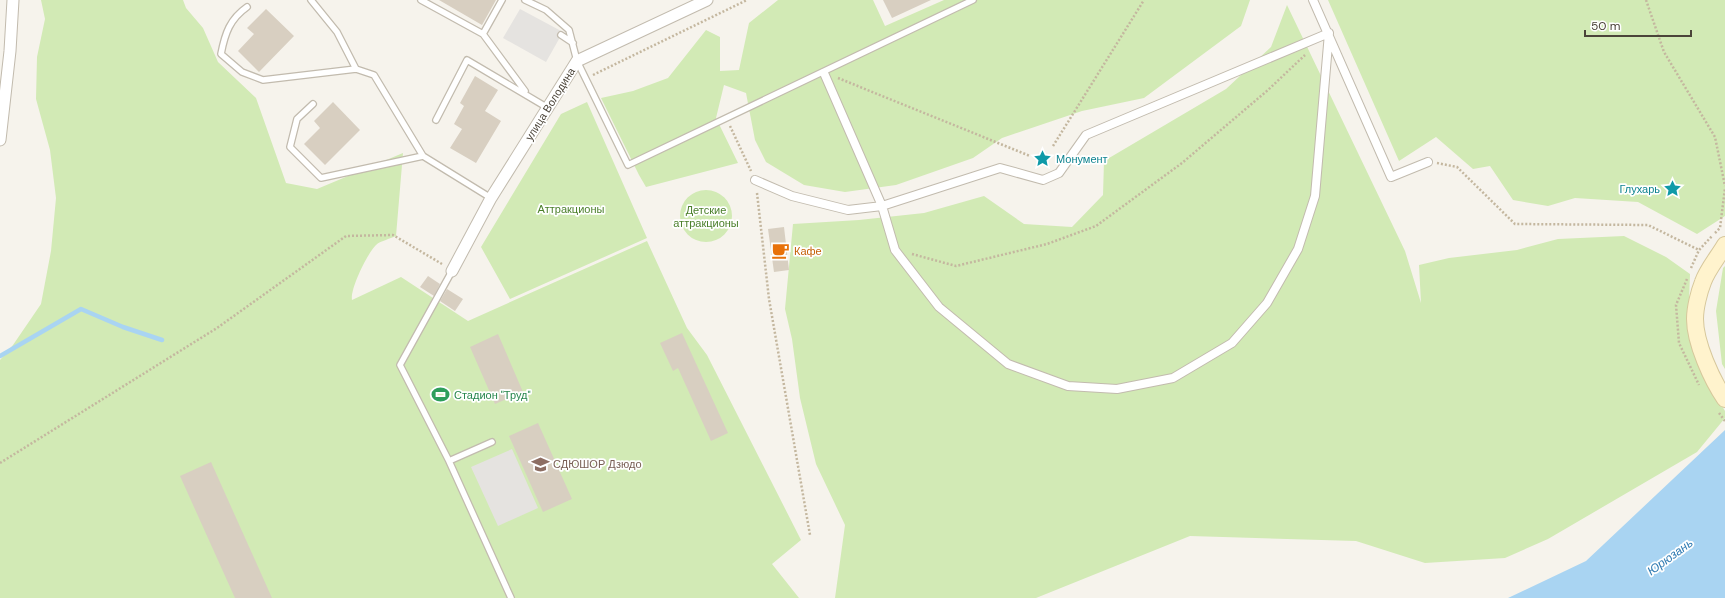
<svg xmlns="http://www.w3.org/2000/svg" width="1725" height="598" viewBox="0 0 1725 598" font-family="'DM Sans',sans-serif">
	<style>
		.green { fill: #d2eab5 }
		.parking { fill: #e5e3e0 }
		.water { fill: #a9d4f2 }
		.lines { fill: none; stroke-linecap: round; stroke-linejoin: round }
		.stream { stroke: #a9d4f2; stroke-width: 4.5 }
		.building { fill: #d8cfc1 }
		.service-casing { stroke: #c2bbae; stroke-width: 8 }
		.pedestrian-casing { stroke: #c2bbae; stroke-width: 10 }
		.minor-casing { stroke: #c2bbae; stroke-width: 13 }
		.secondary-casing { stroke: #d6c79b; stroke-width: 18 }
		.path { stroke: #c4b79f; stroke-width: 2.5; stroke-dasharray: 2 2; stroke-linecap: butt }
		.service { stroke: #fff; stroke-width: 5.5 }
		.pedestrian { stroke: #fff; stroke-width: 8 }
		.minor { stroke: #fff; stroke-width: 11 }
		.secondary { stroke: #fff3cd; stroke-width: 16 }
		.labels { text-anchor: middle; stroke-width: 3.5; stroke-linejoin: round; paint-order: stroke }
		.street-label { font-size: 11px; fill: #4b4439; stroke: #fff }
		.culture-label { font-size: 11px; fill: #0d838f; stroke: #fff; text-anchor: start }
		.park-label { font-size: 11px; fill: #4a7f2a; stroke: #fff }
		.food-label { font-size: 11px; fill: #c56008; stroke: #fff; text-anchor: start }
		.leisure-label { font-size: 11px; fill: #27864d; stroke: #fff; text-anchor: start }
		.education-label { font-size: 11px; fill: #785e54; stroke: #fff; text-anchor: start }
		.water-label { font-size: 12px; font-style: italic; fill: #2e7ab2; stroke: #fff }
	</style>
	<rect width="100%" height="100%" fill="#f6f3ec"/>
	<path class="green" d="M 41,0 L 183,0 L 186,8 L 203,28 L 218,62 L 256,98 L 286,183 L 317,189 L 403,153 L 396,236 C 390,239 380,241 376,245 C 367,254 350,289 352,300 L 401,277 L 468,321 L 647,241 L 687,328 L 707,355 L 801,540 L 772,564 L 799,598 L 0,598 L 0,360 L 13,345 L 41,304 L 51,251 L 56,198 L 50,150 L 36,99 L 37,57 L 45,19 Z
		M 778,0 L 873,0 L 885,26 L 944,0 L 1250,0 L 1241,26 L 1144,98 L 1082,111 L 1002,138 L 973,158 L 896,185 L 845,192 L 804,185 L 766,162 L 755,140 L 746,93 L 724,85 L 716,118 L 738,163 L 646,187 L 639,175 L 601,98 L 633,91 L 668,78 L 706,30 L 720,37 L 720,71 L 739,70 L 749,23 Z
		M 1328,0 L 1725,0 L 1725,216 L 1697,234 L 1638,202 L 1575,198 L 1548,206 L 1513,200 L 1490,166 L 1473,169 L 1436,137 L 1399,161 Z
		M 1287,5 L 1405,251 L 1421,303 L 1419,265 L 1449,258 L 1517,250 L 1558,239 L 1624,236 L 1666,257 L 1690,274 L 1689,302 L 1704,377 L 1725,411 L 1725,418 L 1697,452 L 1548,539 L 1505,558 L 1425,563 L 1356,541 L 1190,536 L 1036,598 L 835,598 L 845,525 L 816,464 L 800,398 L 792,339 L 785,309 L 793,224 L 859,220 L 924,213 L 984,196 L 1024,224 L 1072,227 L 1103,195 L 1104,161 L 1226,89 L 1271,47 Z
		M 587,102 L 647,238 L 510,299 L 481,247 L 561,114 Z
		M680 216a26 26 0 1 1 52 0a26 26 0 1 1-52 0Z
		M 1725,266 L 1725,369 L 1722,364 L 1716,311 L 1723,268 Z"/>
	<path class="parking" d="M 520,9 L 563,32 L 546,62 L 503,38 Z
		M 512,449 L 538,508 L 498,526 L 471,467 Z"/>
	<path class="water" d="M 1725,430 L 1725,598 L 1508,598 L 1586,561 Z"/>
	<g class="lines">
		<path class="stream" d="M 0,356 L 81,309 L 123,327 L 162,340"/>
	</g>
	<path class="building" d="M 439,0 L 496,0 L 482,25 Z
		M 883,0 L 931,0 L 892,18 Z
		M 266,9 L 294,36 L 259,72 L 238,51 L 254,34 L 247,28 Z
		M 475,76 L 498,90 L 485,111 L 501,121 L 476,163 L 450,148 L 462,129 L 454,124 L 464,106 L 460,103 Z
		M 333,102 L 360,130 L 325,165 L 304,144 L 320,128 L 314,121 Z
		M 784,227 L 789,270 L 774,272 L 768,229 Z
		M 428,276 L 440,284 L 434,296 L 420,287 Z
		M 447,289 L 463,299 L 455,311 L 440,301 Z
		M 682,333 L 728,433 L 711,441 L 678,368 L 673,371 L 660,343 Z
		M 498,334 L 523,392 L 495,404 L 470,347 Z
		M 538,423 L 572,499 L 543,512 L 509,436 Z
		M 211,462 L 272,598 L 235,598 L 180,476 Z"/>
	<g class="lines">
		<defs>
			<path id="service" d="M 311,0 L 337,32 L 356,69
				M 421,0 L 483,34 L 525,91
				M 525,0 L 546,10 L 569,30 L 577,61 L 628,165 L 973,0
				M 247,7 C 230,19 225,33 221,54 L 242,72 L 263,80 L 356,69 L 374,75 L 423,156
				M 483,34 L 502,0
				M 561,35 L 573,43
				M 313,104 L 297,119 L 290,147 L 321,178 L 423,156 L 491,198
				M 436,120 L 467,60 L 548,108
				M 452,271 L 400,365 L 449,461 L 511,598
				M 449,461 L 492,442"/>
			<path id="pedestrian" d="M 1313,0 L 1391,177 L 1428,162
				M 755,180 L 792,196 L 848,210 L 882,206 L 1000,168 L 1043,180 L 1059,173 L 1086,135 L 1329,33 L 1315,196 L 1298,249 L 1267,303 L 1232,343 L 1173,378 L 1117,389 L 1068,386 L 1008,364 L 939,307 L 895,250 L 882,206 L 824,73"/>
			<path id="minor" d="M 0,140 L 10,51 L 13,0
				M 452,271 L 491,198 L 577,61 L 707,0"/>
			<path id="secondary" d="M 1725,245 C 1718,257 1707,270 1703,282 C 1699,292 1695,308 1695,319 C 1695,343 1712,380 1725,399"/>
		</defs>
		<use href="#service" class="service-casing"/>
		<use href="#pedestrian" class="pedestrian-casing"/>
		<use href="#minor" class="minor-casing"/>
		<use href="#secondary" class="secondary-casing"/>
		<path class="path" d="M 1646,0 L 1664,52 L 1715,137 L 1725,186
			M 593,75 L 747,0
			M 838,78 L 1030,156
			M 730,126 L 751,171
			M 1053,146 L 1144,0
			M 1437,163 L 1457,167 L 1515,224 L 1648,225 L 1699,250
			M 757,193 L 769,299 L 810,535
			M 1715,233 L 1720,228 L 1725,188
			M 912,254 L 956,266 L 1047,244 L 1096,226 L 1182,163 L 1268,90 L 1305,55
			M 1691,268 L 1699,250 L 1712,236
			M 1687,279 L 1676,305 L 1679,343 L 1699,385
			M 1719,413 L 1725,421
			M 0,463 L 217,328 L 346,236 L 393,235 L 442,264"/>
		<use href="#service" class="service"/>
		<use href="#pedestrian" class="pedestrian"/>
		<use href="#minor" class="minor"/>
		<use href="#secondary" class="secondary"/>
	</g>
	<defs>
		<symbol id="sight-bare" viewBox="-9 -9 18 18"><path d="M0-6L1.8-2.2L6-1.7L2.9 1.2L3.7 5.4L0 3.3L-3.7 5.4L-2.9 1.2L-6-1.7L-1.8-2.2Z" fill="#0f9aa8" stroke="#fff" stroke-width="2.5" paint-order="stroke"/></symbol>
		<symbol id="cafe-bare" viewBox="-9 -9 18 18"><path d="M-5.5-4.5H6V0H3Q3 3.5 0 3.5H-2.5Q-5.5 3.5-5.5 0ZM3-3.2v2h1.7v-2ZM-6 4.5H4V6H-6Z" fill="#e8710a" stroke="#fff" stroke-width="2.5" paint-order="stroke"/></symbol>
		<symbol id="stadium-bare" viewBox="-9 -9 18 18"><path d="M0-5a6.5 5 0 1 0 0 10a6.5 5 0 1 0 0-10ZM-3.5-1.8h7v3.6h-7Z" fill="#2e9e5b" stroke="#fff" stroke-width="2.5" paint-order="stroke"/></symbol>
		<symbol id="school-bare" viewBox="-9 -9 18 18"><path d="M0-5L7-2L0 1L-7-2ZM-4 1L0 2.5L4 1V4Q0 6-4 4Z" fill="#8d6e63" stroke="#fff" stroke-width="2.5" paint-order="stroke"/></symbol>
	</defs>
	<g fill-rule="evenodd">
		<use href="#sight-bare" x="1030" y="146" width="25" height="25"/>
		<use href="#sight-bare" x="1660" y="176" width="25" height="25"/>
		<use href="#cafe-bare" x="768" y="238" width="25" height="25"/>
		<use href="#stadium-bare" x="428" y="382" width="25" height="25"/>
		<use href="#school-bare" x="528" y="452" width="25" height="25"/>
	</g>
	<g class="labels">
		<g class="street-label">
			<text transform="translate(550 104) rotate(-58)" y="4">улица Володина</text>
		</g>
		<g class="culture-label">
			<text x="1056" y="163">Монумент</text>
			<text x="1660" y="193" text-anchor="end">Глухарь</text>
		</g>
		<g class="park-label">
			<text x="571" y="213">Аттракционы</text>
			<text x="706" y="214">Детские<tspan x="706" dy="13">аттракционы</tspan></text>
		</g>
		<g class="food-label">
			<text x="794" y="255">Кафе</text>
		</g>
		<g class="leisure-label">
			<text x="454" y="399">Стадион "Труд"</text>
		</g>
		<g class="education-label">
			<text x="553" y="468">СДЮШОР Дзюдо</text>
		</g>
		<g class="water-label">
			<text transform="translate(1670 557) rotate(-36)" y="4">Юрюзань</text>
		</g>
	</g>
	<path d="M1585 30v6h106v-6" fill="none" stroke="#4b4439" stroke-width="2"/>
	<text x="1591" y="30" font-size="12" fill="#4b4439" stroke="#ffffff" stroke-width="3" paint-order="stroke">50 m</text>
</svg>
